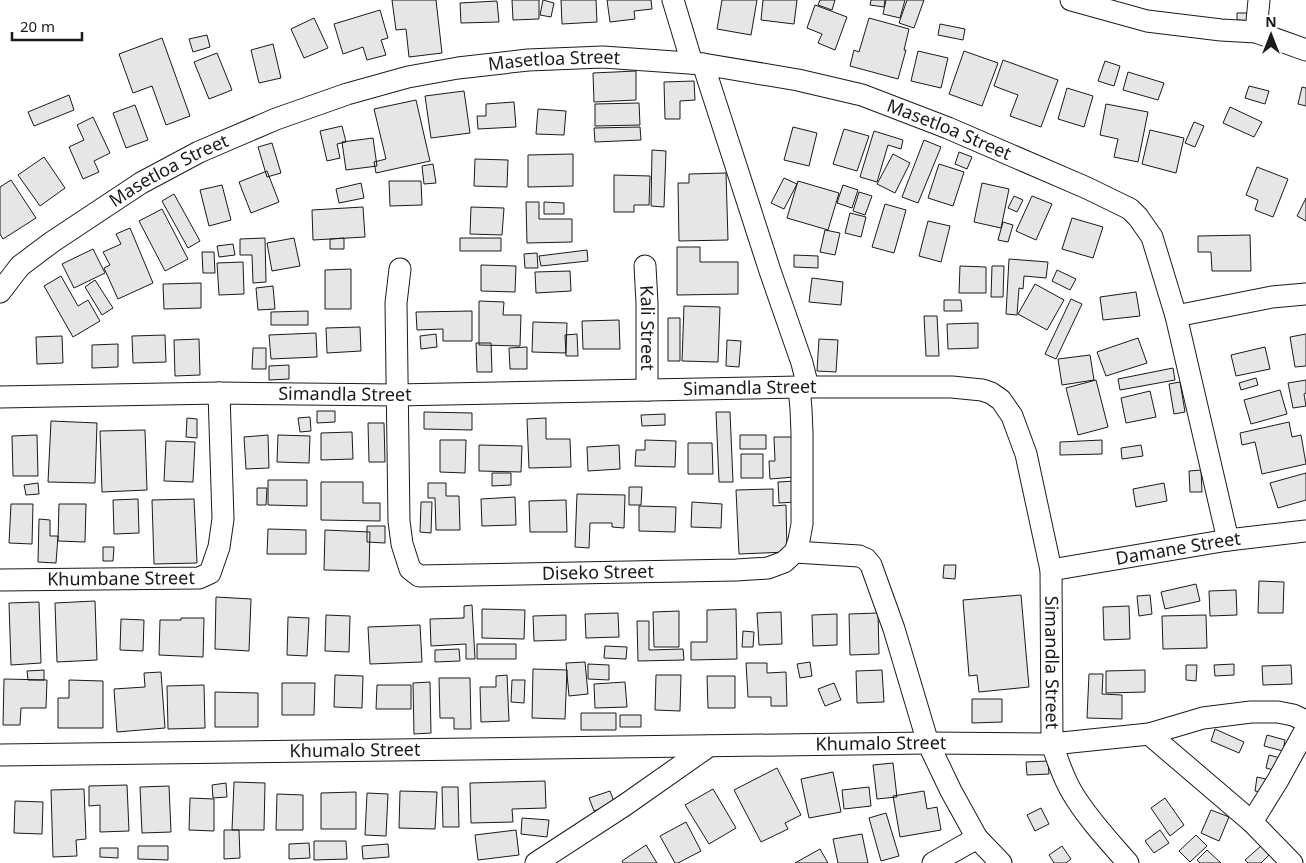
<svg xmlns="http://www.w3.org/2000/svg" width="1306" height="863" viewBox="0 0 1306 863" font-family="'Noto Sans',sans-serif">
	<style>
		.building { fill: #e6e6e6; stroke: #1a1a1a }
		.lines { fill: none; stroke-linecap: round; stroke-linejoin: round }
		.minor-casing { stroke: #1a1a1a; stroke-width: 23 }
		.minor { stroke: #fff; stroke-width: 21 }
		.labels { text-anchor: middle; stroke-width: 4; stroke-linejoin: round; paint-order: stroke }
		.street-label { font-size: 18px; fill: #1a1a1a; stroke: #fff }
	</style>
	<rect width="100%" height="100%" fill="#fff"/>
	<path class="building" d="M 392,0 L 436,0 L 442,53 L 409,57 L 406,29 L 396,30 Z
		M 512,0 L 539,0 L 539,19 L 513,20 Z
		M 543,0 L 554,3 L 551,17 L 540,15 Z
		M 561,0 L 596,0 L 597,22 L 562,24 Z
		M 607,0 L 651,0 L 652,9 L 634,11 L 635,19 L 610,22 Z
		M 722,0 L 757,0 L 751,35 L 717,29 Z
		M 763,0 L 797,0 L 794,24 L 761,20 Z
		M 820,0 L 835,0 L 832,10 L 818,5 Z
		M 871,0 L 885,0 L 884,7 L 870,5 Z
		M 886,0 L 905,0 L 900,18 L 883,14 Z
		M 907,0 L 924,0 L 914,28 L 899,23 Z
		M 497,1 L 499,22 L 461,23 L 460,3 Z
		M 815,5 L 847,17 L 835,50 L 818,43 L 822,34 L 807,28 Z
		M 380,10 L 388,38 L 381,40 L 386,55 L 367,60 L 363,47 L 343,54 L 334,24 Z
		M 1237,13 L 1256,13 L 1256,21 L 1237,20 Z
		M 314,18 L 328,48 L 304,58 L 291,29 Z
		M 869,18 L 909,29 L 904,50 L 906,50 L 898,79 L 850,66 L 854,50 L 859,52 Z
		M 940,24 L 965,29 L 963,40 L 938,35 Z
		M 207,35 L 210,47 L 193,52 L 189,39 Z
		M 162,38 L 190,116 L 166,125 L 152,86 L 133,93 L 119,54 Z
		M 273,44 L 281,78 L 259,83 L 251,50 Z
		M 918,51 L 948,58 L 941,88 L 911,81 Z
		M 964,51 L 998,63 L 982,106 L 949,94 Z
		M 217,53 L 232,90 L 209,99 L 194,62 Z
		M 1003,60 L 1058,80 L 1041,127 L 1010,116 L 1018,95 L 994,86 Z
		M 1105,61 L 1120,66 L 1114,86 L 1098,81 Z
		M 636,71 L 636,100 L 594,102 L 593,73 Z
		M 1128,72 L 1164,83 L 1158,100 L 1123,90 Z
		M 694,81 L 695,100 L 680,101 L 680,119 L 665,119 L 664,82 Z
		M 1249,86 L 1269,91 L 1265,104 L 1245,98 Z
		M 1302,87 L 1306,88 L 1306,106 L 1298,104 Z
		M 1067,88 L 1093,96 L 1084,127 L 1058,119 Z
		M 464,91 L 470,133 L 431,138 L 425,96 Z
		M 69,95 L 74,110 L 34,126 L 28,112 Z
		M 416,100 L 430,161 L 376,173 L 374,162 L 386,159 L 374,109 Z
		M 514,102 L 516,127 L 478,129 L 477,116 L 486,116 L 486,104 Z
		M 639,103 L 640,125 L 595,126 L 595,104 Z
		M 1106,104 L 1148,112 L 1138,162 L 1114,157 L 1118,139 L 1100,135 Z
		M 135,105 L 148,140 L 126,148 L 113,113 Z
		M 1230,107 L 1262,122 L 1254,137 L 1223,123 Z
		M 538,109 L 566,111 L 564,135 L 536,134 Z
		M 93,117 L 110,153 L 94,161 L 99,172 L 83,179 L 69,147 L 84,140 L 77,125 Z
		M 1194,122 L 1204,126 L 1195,147 L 1185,143 Z
		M 342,126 L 346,142 L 337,144 L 340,158 L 327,161 L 320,131 Z
		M 640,127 L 641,140 L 595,142 L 594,128 Z
		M 793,127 L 817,133 L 809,166 L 784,160 Z
		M 844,129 L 869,136 L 857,171 L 833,164 Z
		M 1150,130 L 1184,138 L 1176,173 L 1142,164 Z
		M 874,131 L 903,140 L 901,149 L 888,145 L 877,182 L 860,177 Z
		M 373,138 L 377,166 L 346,170 L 342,142 Z
		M 924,140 L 941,147 L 918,203 L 902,197 Z
		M 272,143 L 281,173 L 267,177 L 258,147 Z
		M 652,150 L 666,151 L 664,207 L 651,206 Z
		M 959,152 L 972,157 L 967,169 L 955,164 Z
		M 573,154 L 573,186 L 528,187 L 528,155 Z
		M 893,154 L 910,163 L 895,193 L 877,184 Z
		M 44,157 L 65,188 L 40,206 L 18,175 Z
		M 475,159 L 508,160 L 507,187 L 474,186 Z
		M 433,164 L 436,183 L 424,184 L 422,166 Z
		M 939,164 L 964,172 L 953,206 L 928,198 Z
		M 1257,167 L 1288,179 L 1273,217 L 1255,210 L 1258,200 L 1246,195 Z
		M 267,171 L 279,202 L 251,213 L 239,182 Z
		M 726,173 L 728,240 L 679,241 L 678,183 L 689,183 L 689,174 Z
		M 614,175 L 650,176 L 649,205 L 634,205 L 634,212 L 614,212 Z
		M 784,178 L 797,184 L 784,209 L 771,203 Z
		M 11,180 L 36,218 L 3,239 L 0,234 L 0,187 Z
		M 389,181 L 421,181 L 422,205 L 390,206 Z
		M 798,181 L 839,193 L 828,230 L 787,218 Z
		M 361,183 L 364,198 L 339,203 L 336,189 Z
		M 982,183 L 1009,189 L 1001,228 L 974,222 Z
		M 222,185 L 231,220 L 209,226 L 200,190 Z
		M 843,185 L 858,190 L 852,208 L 837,203 Z
		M 859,192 L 872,196 L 865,215 L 853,211 Z
		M 174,194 L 200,241 L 188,248 L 162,201 Z
		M 1014,196 L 1023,200 L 1017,212 L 1008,208 Z
		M 1032,196 L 1052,204 L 1036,240 L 1016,231 Z
		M 1306,198 L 1306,221 L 1297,216 Z
		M 526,202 L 539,202 L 539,219 L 572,219 L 572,242 L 527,243 Z
		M 544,202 L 564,203 L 564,214 L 544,214 Z
		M 885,204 L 906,210 L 894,253 L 872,247 Z
		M 363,207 L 365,237 L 313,240 L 312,210 Z
		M 471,207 L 504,208 L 502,235 L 470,234 Z
		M 162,209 L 188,259 L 165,271 L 139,221 Z
		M 850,213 L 866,217 L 861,237 L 845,233 Z
		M 1072,218 L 1103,227 L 1093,258 L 1062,249 Z
		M 928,221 L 950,226 L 941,262 L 919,256 Z
		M 1003,222 L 1013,225 L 1008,242 L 998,240 Z
		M 130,228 L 153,283 L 118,299 L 104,268 L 110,265 L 103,252 L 121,244 L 116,234 Z
		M 825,230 L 840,233 L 835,255 L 820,252 Z
		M 1250,235 L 1251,271 L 1212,271 L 1211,252 L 1198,252 L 1198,236 Z
		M 265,238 L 266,282 L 253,283 L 252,255 L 240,255 L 240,239 Z
		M 294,238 L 300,266 L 272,271 L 267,243 Z
		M 344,238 L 344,249 L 330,249 L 330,239 Z
		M 460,238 L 501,238 L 501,251 L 460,251 Z
		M 233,244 L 235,255 L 219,257 L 217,246 Z
		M 677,247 L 700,247 L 700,262 L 738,262 L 738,294 L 677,295 Z
		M 93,249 L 105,273 L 74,288 L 62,264 Z
		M 587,250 L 588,261 L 541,266 L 539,256 Z
		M 202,252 L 214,252 L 215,273 L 203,273 Z
		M 537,253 L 538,268 L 525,268 L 524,254 Z
		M 794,255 L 818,256 L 818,268 L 794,267 Z
		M 1009,259 L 1048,262 L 1046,278 L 1024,276 L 1023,289 L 1019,288 L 1017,315 L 1006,314 Z
		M 243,262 L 244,294 L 219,295 L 217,263 Z
		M 481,265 L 516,266 L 515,292 L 481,291 Z
		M 960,266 L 986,267 L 986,293 L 959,293 Z
		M 992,266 L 1004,266 L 1003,297 L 991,297 Z
		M 351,269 L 351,309 L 325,309 L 325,270 Z
		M 1057,270 L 1076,279 L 1070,290 L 1052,281 Z
		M 570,271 L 571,291 L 536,293 L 535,272 Z
		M 61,276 L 78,306 L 88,300 L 100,321 L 73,337 L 44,286 Z
		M 812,278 L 843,282 L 841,305 L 809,302 Z
		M 95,280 L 113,308 L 102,315 L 85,287 Z
		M 201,283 L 201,308 L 164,309 L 163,284 Z
		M 1035,284 L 1064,300 L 1047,330 L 1018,314 Z
		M 273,286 L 275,309 L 258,310 L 256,288 Z
		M 1136,292 L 1140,316 L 1103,320 L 1100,297 Z
		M 1071,299 L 1082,304 L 1056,359 L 1045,354 Z
		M 944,300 L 961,300 L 962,311 L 944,311 Z
		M 479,301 L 504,302 L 503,315 L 521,315 L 520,346 L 479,345 Z
		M 684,306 L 720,307 L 718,362 L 682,361 Z
		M 308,311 L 308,325 L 271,325 L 271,312 Z
		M 472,311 L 472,341 L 443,341 L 443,329 L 417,330 L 416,312 Z
		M 924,316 L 937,316 L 939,356 L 926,356 Z
		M 668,318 L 680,318 L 680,361 L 668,361 Z
		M 619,320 L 620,349 L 583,349 L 582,321 Z
		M 533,322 L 567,323 L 566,353 L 532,352 Z
		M 978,323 L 978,348 L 948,349 L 947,324 Z
		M 360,327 L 361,351 L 327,353 L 326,328 Z
		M 316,333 L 317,357 L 271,359 L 269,335 Z
		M 436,334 L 437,347 L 421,349 L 420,336 Z
		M 577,334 L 578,356 L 566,356 L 565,335 Z
		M 1306,334 L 1306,366 L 1295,367 L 1290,337 Z
		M 165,335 L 166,362 L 133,363 L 132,336 Z
		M 62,336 L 63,363 L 37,364 L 36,337 Z
		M 1138,338 L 1147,363 L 1106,376 L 1097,352 Z
		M 199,339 L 200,375 L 175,376 L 174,340 Z
		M 819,339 L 838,340 L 836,372 L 817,371 Z
		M 727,340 L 741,341 L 739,367 L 726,366 Z
		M 476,343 L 491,343 L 492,372 L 477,372 Z
		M 118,344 L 118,367 L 92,368 L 92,345 Z
		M 527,347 L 527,369 L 510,369 L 509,348 Z
		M 1265,347 L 1270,369 L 1236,376 L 1231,355 Z
		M 253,348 L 266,348 L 266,369 L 252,369 Z
		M 1090,355 L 1094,380 L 1062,385 L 1058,359 Z
		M 289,365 L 289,379 L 269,380 L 269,366 Z
		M 1173,368 L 1175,380 L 1120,390 L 1118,379 Z
		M 1256,378 L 1258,385 L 1241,390 L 1239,383 Z
		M 1096,380 L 1108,427 L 1078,435 L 1066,388 Z
		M 1306,380 L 1306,393 L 1304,394 L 1306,406 L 1293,408 L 1288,383 Z
		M 1180,382 L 1185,412 L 1174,414 L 1169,384 Z
		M 1280,390 L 1287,414 L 1251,424 L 1244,400 Z
		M 1150,391 L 1156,417 L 1126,423 L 1121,398 Z
		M 317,411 L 335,411 L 335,422 L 317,423 Z
		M 424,412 L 472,413 L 472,430 L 424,429 Z
		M 716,412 L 730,412 L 733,482 L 719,482 Z
		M 665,414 L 665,425 L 642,426 L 641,415 Z
		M 310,417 L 311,431 L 300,432 L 298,418 Z
		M 187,418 L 197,419 L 197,438 L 186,437 Z
		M 546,418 L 546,439 L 570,439 L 571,467 L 529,468 L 527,419 Z
		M 51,421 L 97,423 L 95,483 L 48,482 Z
		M 1289,422 L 1292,437 L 1301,435 L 1306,464 L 1262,474 L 1255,442 L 1242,445 L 1240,433 Z
		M 368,423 L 384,423 L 385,462 L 369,462 Z
		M 145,430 L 147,490 L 102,492 L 100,431 Z
		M 352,432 L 353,459 L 321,460 L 321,433 Z
		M 37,435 L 38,476 L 13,476 L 12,436 Z
		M 268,435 L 269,468 L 246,469 L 244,437 Z
		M 278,435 L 310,436 L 309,463 L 277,462 Z
		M 740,435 L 766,435 L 766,449 L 740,449 Z
		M 774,437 L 793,437 L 795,477 L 770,479 L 769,461 L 775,461 Z
		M 440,440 L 466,440 L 465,473 L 440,472 Z
		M 645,440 L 676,441 L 675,467 L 635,466 L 636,450 L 645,450 Z
		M 1102,440 L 1102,454 L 1060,455 L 1060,442 Z
		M 166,441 L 195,442 L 193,482 L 164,481 Z
		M 688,443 L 712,443 L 713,474 L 688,474 Z
		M 479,445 L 522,446 L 521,472 L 479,471 Z
		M 619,445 L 620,469 L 588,471 L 587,447 Z
		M 1141,445 L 1143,456 L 1122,459 L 1121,448 Z
		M 741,454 L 763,454 L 763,478 L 741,478 Z
		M 1201,470 L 1202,492 L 1190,492 L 1189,471 Z
		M 492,473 L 511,473 L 511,485 L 492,486 Z
		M 1306,473 L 1306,500 L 1278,508 L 1270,483 Z
		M 268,480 L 307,480 L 307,506 L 268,505 Z
		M 796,481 L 797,502 L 779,503 L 778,482 Z
		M 321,482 L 363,482 L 363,503 L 380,503 L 380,521 L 321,520 Z
		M 38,483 L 39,494 L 26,495 L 24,485 Z
		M 428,483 L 446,483 L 446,496 L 459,496 L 460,530 L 436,530 L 435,498 L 428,498 Z
		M 1164,483 L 1167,501 L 1136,507 L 1133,489 Z
		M 629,487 L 642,487 L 641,505 L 629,505 Z
		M 257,488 L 267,488 L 266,505 L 257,505 Z
		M 773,489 L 773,506 L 786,505 L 787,552 L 739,554 L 736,490 Z
		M 577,494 L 625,495 L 624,528 L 612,527 L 612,523 L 590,523 L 589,548 L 575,547 Z
		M 515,497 L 516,525 L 482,526 L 481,499 Z
		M 138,499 L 139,533 L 114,534 L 113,500 Z
		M 194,499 L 197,563 L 154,564 L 152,500 Z
		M 566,500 L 567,532 L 530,532 L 529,501 Z
		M 421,502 L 432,502 L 431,533 L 420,532 Z
		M 692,502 L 722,504 L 721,528 L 691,527 Z
		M 11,504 L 33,504 L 32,544 L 9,543 Z
		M 59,504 L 86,504 L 85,542 L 58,541 Z
		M 639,506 L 676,507 L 675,532 L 639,531 Z
		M 39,519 L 50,520 L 50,536 L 58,536 L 56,563 L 38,562 Z
		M 367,526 L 385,526 L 385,543 L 367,542 Z
		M 268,529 L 306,530 L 306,554 L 267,554 Z
		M 325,530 L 370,532 L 369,571 L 324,570 Z
		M 103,547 L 114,547 L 113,561 L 103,561 Z
		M 944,565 L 956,565 L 955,579 L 943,578 Z
		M 1259,581 L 1284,582 L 1283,613 L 1258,613 Z
		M 1196,584 L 1200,601 L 1165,609 L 1161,592 Z
		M 1236,590 L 1237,615 L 1210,616 L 1209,591 Z
		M 1021,595 L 1029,687 L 979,692 L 977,675 L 969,676 L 963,600 Z
		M 1150,595 L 1152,614 L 1139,616 L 1137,596 Z
		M 216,597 L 251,599 L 249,651 L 215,649 Z
		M 95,601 L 97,660 L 57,662 L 55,603 Z
		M 39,602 L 41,663 L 11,665 L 9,603 Z
		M 472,605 L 475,659 L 466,659 L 466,644 L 431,646 L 430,619 L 464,618 L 464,606 Z
		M 1129,606 L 1130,639 L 1104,640 L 1103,607 Z
		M 482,609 L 525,610 L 524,639 L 482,638 Z
		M 736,609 L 737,659 L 691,660 L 691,642 L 707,642 L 707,610 Z
		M 679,611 L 679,647 L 654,647 L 653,612 Z
		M 781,612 L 782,644 L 759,645 L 757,613 Z
		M 618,613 L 619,637 L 586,638 L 585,614 Z
		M 878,613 L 879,654 L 850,655 L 849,614 Z
		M 837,614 L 837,645 L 813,646 L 812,615 Z
		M 326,615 L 350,616 L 349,652 L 325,651 Z
		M 566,615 L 566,640 L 534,641 L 533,616 Z
		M 1206,615 L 1207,648 L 1163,649 L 1162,616 Z
		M 288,617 L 309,618 L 307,656 L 287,655 Z
		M 181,618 L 204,618 L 203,657 L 159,655 L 160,620 L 181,620 Z
		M 121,619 L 144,620 L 143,651 L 120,650 Z
		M 637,621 L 649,621 L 649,650 L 683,649 L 684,660 L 638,661 Z
		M 420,625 L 422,662 L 370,664 L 368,627 Z
		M 743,631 L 754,632 L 753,647 L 742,647 Z
		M 477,644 L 516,644 L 516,659 L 477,659 Z
		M 605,646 L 627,647 L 626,659 L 604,658 Z
		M 459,649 L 460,661 L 435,662 L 435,650 Z
		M 585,662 L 588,694 L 569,696 L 566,663 Z
		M 810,662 L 812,676 L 800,678 L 797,664 Z
		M 746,663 L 767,663 L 767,673 L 786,672 L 787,706 L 771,706 L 771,697 L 748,697 Z
		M 588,664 L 609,665 L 609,680 L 588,679 Z
		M 1234,664 L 1234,675 L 1215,676 L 1214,665 Z
		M 1186,665 L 1197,665 L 1196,681 L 1186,680 Z
		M 1291,665 L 1292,684 L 1263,685 L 1262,666 Z
		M 533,669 L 567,670 L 565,719 L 532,718 Z
		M 44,670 L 44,680 L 28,680 L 27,671 Z
		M 882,670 L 884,702 L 857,703 L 856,671 Z
		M 1145,670 L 1145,692 L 1106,693 L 1106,671 Z
		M 161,672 L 165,728 L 117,732 L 114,689 L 145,687 L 144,673 Z
		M 1089,674 L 1103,674 L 1102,694 L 1122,695 L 1122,719 L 1087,718 Z
		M 335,675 L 363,676 L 362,708 L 334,707 Z
		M 507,675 L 509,721 L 481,722 L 480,687 L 496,687 L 496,676 Z
		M 656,675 L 681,675 L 680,711 L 655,710 Z
		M 707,676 L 735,676 L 735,708 L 708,708 Z
		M 439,678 L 470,678 L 471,729 L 454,729 L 454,718 L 440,718 Z
		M 4,679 L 47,680 L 46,708 L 21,708 L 20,725 L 3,725 Z
		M 69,680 L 103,681 L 103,728 L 58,728 L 58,698 L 69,698 Z
		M 512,680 L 525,680 L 524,703 L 511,702 Z
		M 430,682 L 431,733 L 414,734 L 413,683 Z
		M 625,682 L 627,707 L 595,708 L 594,684 Z
		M 282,683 L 315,683 L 314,715 L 282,715 Z
		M 834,683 L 841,700 L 825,706 L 818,689 Z
		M 204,685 L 205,728 L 168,729 L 167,686 Z
		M 377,685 L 411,685 L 411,709 L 376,709 Z
		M 215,692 L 258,693 L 258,727 L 215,727 Z
		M 972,699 L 1002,699 L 1002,722 L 972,723 Z
		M 581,713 L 616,713 L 616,730 L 581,730 Z
		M 620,715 L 641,715 L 641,727 L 620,727 Z
		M 1215,729 L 1244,742 L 1239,753 L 1211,741 Z
		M 1267,735 L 1285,740 L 1283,751 L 1264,746 Z
		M 1269,755 L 1284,759 L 1281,772 L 1266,768 Z
		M 1048,761 L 1049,774 L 1027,775 L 1026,762 Z
		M 893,763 L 897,797 L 877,799 L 873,765 Z
		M 777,768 L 801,815 L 785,823 L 788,829 L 761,842 L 734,790 Z
		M 833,772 L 841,812 L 809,818 L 801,779 Z
		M 1257,777 L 1279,782 L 1276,795 L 1255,791 Z
		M 545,781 L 546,808 L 512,809 L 513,822 L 471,823 L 470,783 Z
		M 234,782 L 265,783 L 264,830 L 232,830 Z
		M 226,783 L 227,797 L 213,798 L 212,785 Z
		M 127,785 L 129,831 L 100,832 L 100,805 L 89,806 L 89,786 Z
		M 169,786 L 171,832 L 142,833 L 140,787 Z
		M 442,787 L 458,787 L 459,827 L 443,827 Z
		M 869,787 L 871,806 L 844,809 L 842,790 Z
		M 84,789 L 86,839 L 76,840 L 77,856 L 53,857 L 51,790 Z
		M 713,789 L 736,828 L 709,844 L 685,805 Z
		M 400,791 L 437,792 L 435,829 L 399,828 Z
		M 610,791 L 615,804 L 594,811 L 589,798 Z
		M 924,791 L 927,809 L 937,807 L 941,830 L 900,837 L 893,796 Z
		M 356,792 L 356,829 L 321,829 L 321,793 Z
		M 367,793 L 388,794 L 386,836 L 365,835 Z
		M 277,794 L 303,795 L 303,830 L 276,830 Z
		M 190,798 L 214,799 L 214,831 L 189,830 Z
		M 1165,798 L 1184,825 L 1170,836 L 1151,808 Z
		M 15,801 L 43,802 L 42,834 L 14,833 Z
		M 1041,808 L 1049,824 L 1035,831 L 1027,815 Z
		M 1211,810 L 1229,817 L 1219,841 L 1201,833 Z
		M 886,813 L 899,856 L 881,861 L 869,818 Z
		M 522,818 L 549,820 L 547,837 L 521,834 Z
		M 686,822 L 701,851 L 678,863 L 675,863 L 660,836 Z
		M 224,830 L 239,830 L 240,858 L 224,859 Z
		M 516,830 L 519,855 L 478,860 L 475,835 Z
		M 1160,830 L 1169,843 L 1154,853 L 1145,841 Z
		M 862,834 L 868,863 L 838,863 L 833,839 Z
		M 1196,835 L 1207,846 L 1190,862 L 1179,851 Z
		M 314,841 L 346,841 L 347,859 L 314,860 Z
		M 309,843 L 310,858 L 289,859 L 289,844 Z
		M 388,844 L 389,857 L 363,859 L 362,846 Z
		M 646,845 L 657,863 L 623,863 L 622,861 Z
		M 1262,845 L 1270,854 L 1261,863 L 1248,863 L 1245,860 Z
		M 138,846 L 168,846 L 168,860 L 138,859 Z
		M 1062,846 L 1071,859 L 1066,863 L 1054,863 L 1049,855 Z
		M 100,848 L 118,848 L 118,858 L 100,857 Z
		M 820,849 L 828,863 L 795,863 Z
		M 1207,850 L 1221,863 L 1200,863 L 1197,860 Z"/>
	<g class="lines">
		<defs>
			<g id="minor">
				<path d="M 673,0 L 692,63"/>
				<path d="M 1071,0 L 1147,21 L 1221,30 L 1256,32 L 1306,50"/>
				<path d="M 1256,32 L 1259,0"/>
				<path d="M 703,64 L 770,271 L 802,363 L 808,387"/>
				<path id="s1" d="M 645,266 L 647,303 L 647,390"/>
				<path id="s2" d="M 400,269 L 396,303 L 399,521 L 402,544 L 410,569 L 419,576 L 736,570 L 768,568 L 784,562 L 795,552 L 799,540 L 802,524 L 802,433 L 801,409 L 799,387"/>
				<path id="s3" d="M 0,292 L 20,266 L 52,242 L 141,183 L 199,152 L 276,119 L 347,94 L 408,77 L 458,68 L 528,60 L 603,57 L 703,64 L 798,80 L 862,95 L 948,128 L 1087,188 L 1130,209 L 1138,217 L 1152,237 L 1176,316 L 1228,540"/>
				<path d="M 1176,316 L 1272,297 L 1306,294"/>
				<path id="s4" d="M 0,397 L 219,393 L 396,395 L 799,387 L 952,387 L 982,390 L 991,393 L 1001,400 L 1012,416 L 1026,454 L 1051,570 L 1052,744 C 1058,761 1063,778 1073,794 C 1088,819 1109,841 1128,863"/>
				<path d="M 795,552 L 859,556 L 866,559 L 871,565 L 894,629 L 928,743 L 951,791 L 977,838 L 1001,863"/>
				<path id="s5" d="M 1051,570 L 1228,540 L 1306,531"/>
				<path id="s6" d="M 0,580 L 199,578 L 210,573 L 219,547 L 223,519 L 219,393"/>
				<path d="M 1149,734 L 1252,822 L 1292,863"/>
				<path id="s7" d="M 0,755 L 928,743 L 1052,744 L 1149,734 L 1203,718 L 1251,712 L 1278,712 L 1293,715 L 1306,721"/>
				<path d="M 1252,822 L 1278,780 L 1306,729"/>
				<path d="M 536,863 L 625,805 L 709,746"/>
				<path d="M 933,863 L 977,838"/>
			</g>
		</defs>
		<use href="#minor" class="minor-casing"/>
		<use href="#minor" class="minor"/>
	</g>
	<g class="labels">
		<g class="street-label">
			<text dy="6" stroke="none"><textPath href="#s3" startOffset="615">Masetloa Street</textPath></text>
			<text dy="6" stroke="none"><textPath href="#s3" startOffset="1020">Masetloa Street</textPath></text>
			<text dy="6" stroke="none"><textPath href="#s3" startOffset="210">Masetloa Street</textPath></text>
			<text dy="6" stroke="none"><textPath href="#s1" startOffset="62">Kali Street</textPath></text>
			<text dy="6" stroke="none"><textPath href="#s4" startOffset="750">Simandla Street</textPath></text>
			<text dy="6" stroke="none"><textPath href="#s4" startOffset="345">Simandla Street</textPath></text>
			<text dy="6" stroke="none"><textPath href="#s5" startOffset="129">Damane Street</textPath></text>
			<text dy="6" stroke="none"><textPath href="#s2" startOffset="492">Diseko Street</textPath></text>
			<text dy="6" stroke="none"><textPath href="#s6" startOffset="121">Khumbane Street</textPath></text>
			<text dy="6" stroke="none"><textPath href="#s4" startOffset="1275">Simandla Street</textPath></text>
			<text dy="6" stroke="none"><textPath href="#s7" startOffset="881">Khumalo Street</textPath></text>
			<text dy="6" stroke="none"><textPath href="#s7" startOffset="355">Khumalo Street</textPath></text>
		</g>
	</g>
	<g transform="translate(1271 35)" stroke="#ffffff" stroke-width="4" paint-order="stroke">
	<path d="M0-4L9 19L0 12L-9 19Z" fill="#1a1a1a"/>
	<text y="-8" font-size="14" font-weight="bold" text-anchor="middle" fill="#1a1a1a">N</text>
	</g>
	<path d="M12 32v8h70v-8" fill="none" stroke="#1a1a1a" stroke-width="2.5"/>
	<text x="20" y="32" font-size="15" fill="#1a1a1a" stroke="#ffffff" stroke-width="4" paint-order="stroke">20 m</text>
</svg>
